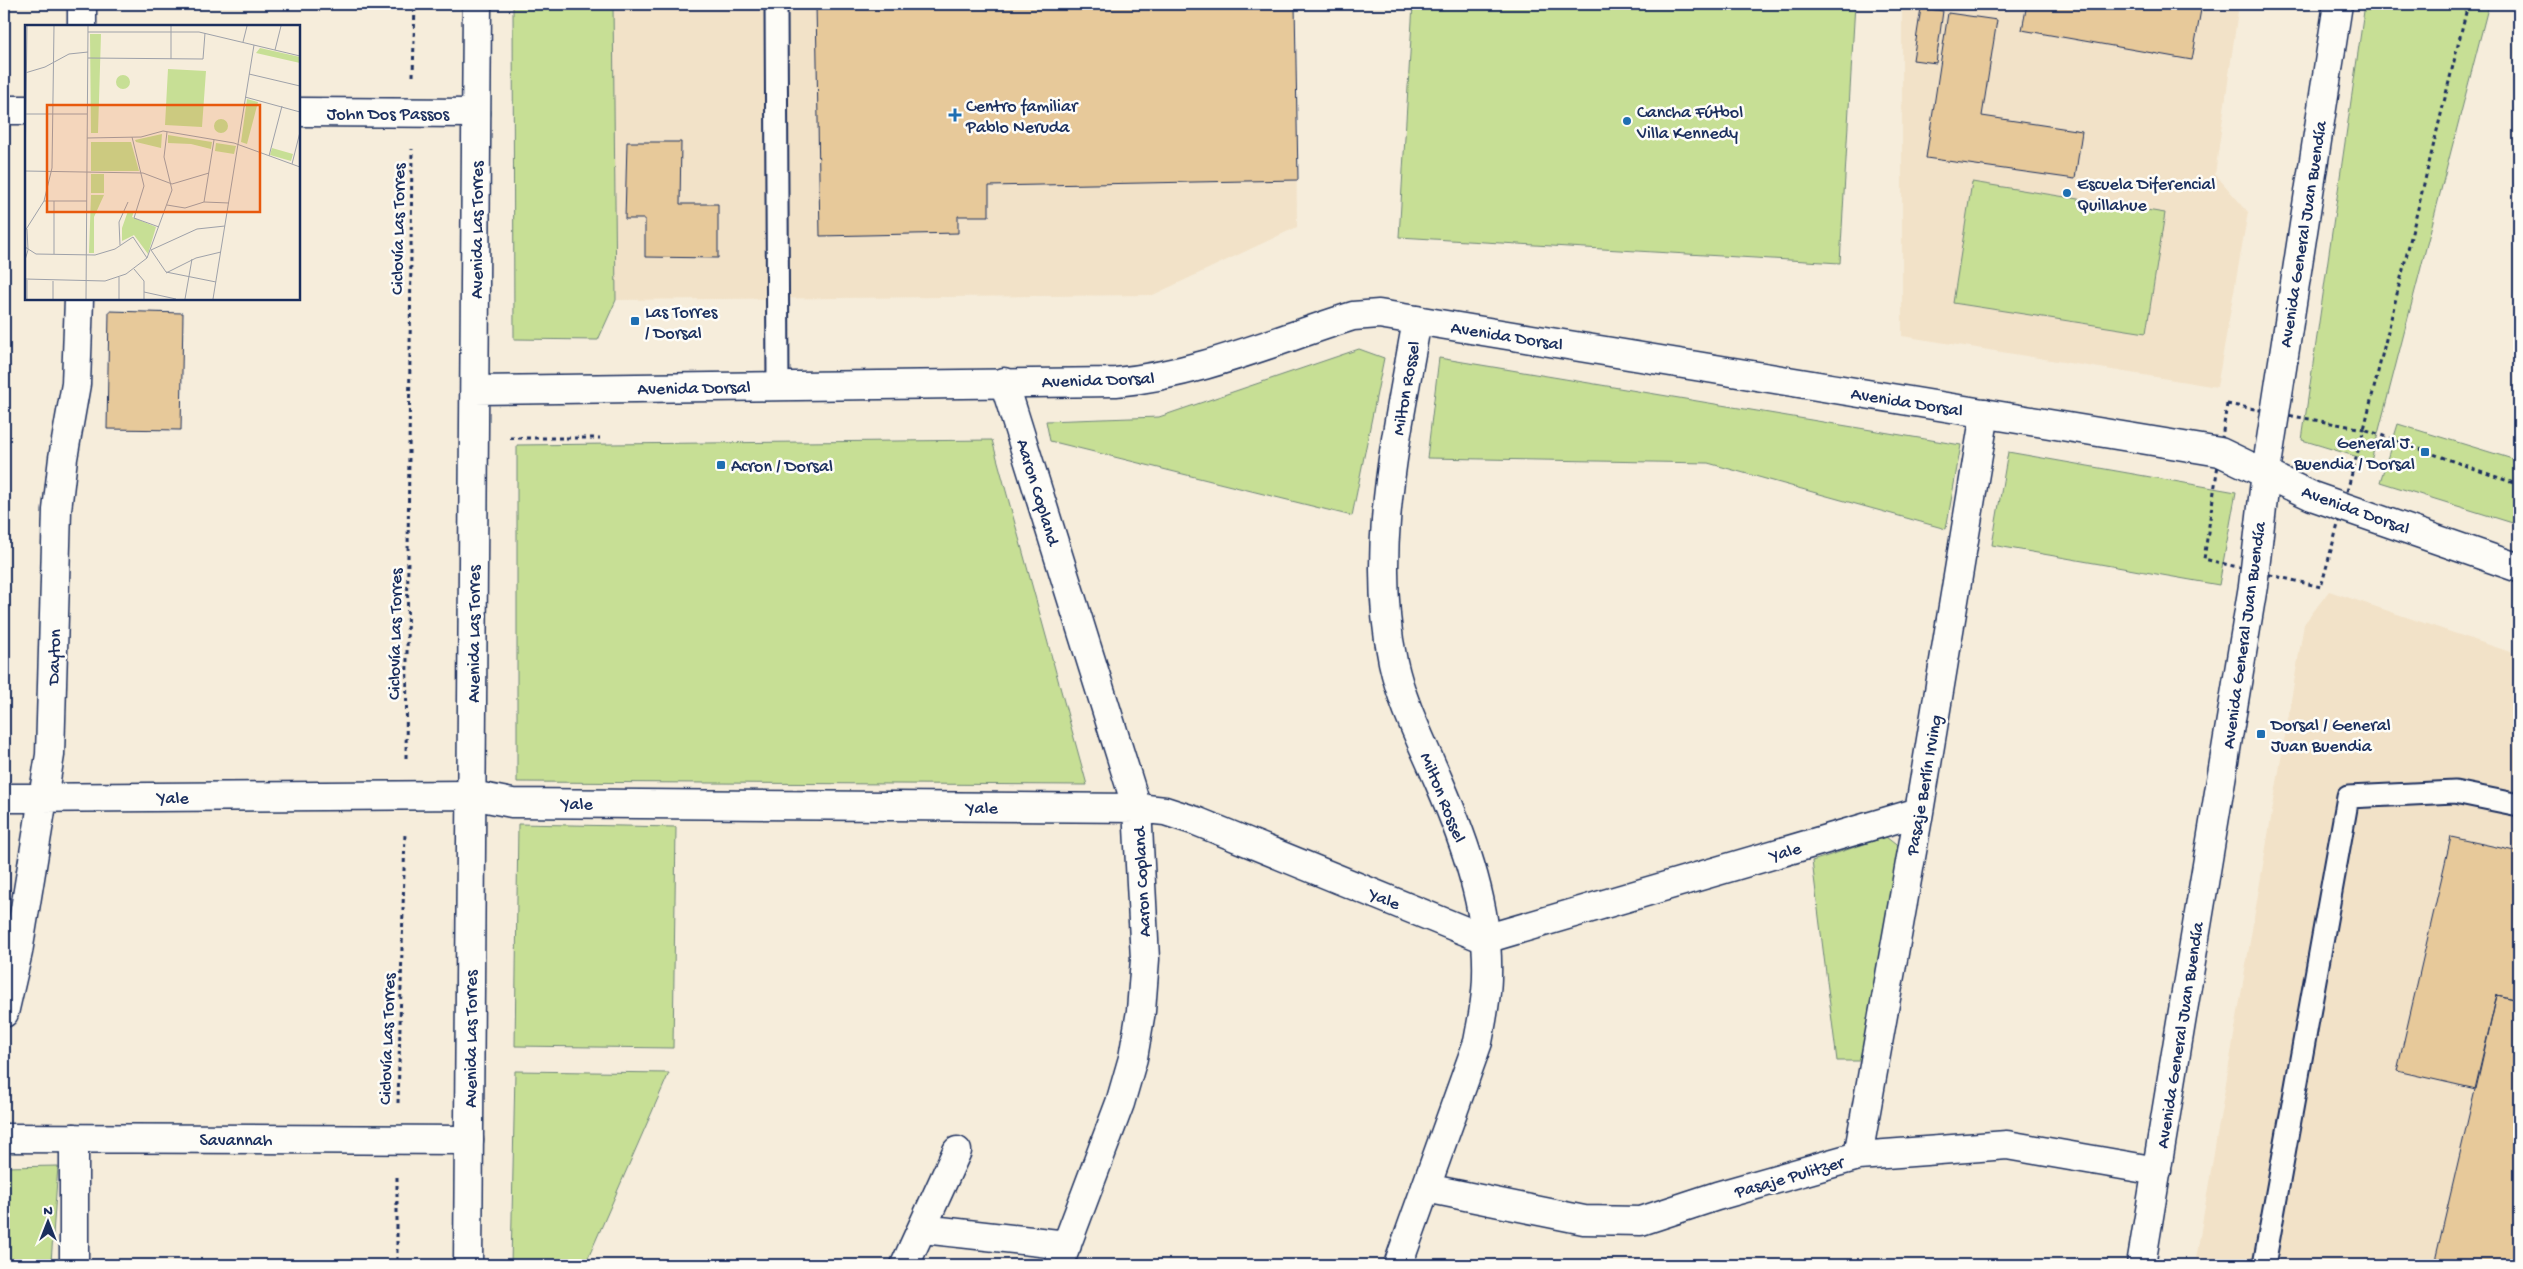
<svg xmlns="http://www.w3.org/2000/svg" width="2523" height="1269" viewBox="0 0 2523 1269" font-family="'Gochi Hand',sans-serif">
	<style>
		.built { fill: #f2e2c8 }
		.green { fill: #c7df95; stroke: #71877a }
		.building { fill: #e7c99a; stroke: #1b2f5e }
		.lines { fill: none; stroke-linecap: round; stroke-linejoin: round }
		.lane-casing { stroke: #1b2f5e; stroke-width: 25 }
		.street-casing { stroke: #1b2f5e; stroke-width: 31 }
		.secondary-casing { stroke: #1b2f5e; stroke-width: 31 }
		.path { stroke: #1b2f5e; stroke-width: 3; stroke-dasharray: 4 4; stroke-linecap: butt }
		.lane { stroke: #fdfcf7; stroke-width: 21 }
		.street { stroke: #fdfcf7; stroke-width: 28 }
		.secondary { stroke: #fdfcf7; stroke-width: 28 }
		.poi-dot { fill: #1f6fb2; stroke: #fdfcf7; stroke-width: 2 }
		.labels { text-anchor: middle; stroke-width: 5; stroke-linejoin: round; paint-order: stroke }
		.poi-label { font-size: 18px; fill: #1b2f5e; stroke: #fdfcf7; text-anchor: start }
		.street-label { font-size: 18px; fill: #1b2f5e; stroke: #fdfcf7 }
		.inset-road { fill: none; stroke: #9ea1a9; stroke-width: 1 }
		.view { fill: #e8590c; fill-opacity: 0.15; stroke: #e8590c; stroke-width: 2.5 }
		.inset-edge { fill: none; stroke: #1b2f5e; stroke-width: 2.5 }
	</style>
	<rect width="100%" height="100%" fill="#f6eddb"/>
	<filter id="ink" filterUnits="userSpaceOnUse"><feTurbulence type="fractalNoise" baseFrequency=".02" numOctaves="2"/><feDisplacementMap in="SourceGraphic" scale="10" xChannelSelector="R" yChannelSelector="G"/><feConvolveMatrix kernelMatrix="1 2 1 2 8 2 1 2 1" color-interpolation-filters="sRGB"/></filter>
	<g filter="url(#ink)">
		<path class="built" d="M 613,4 L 1295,4 L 1297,227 L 1153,295 L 616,300 Z
			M 1902,4 L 2239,4 L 2215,174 L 2248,212 L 2217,387 L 1902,336 Z
			M 2329,591 L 2519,655 L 2519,1265 L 2195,1265 L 2304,624 Z"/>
		<path class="green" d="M 513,4 L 613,4 L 616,300 L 598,340 L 514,339 Z
			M 1413,4 L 1855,4 L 1840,263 L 1399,237 Z
			M 2365,4 L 2489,4 L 2371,461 L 2302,440 Z
			M 1972,182 L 2165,213 L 2146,333 L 1953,303 Z
			M 1359,349 L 1384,358 L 1352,516 L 1050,441 L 1046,421 L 1159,417 Z
			M 1439,358 L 1961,445 L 1946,529 L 1708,463 L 1427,458 Z
			M 2398,424 L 2519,461 L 2519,525 L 2380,482 Z
			M 992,440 L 1087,785 L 517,782 L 517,445 Z
			M 2008,452 L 2236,492 L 2219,585 L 1992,545 Z
			M 518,824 L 676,827 L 673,1048 L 515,1046 Z
			M 1886,837 L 1900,848 L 1860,1061 L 1837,1061 L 1812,861 Z
			M 515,1071 L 669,1073 L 585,1265 L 511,1265 Z
			M 58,1166 L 51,1262 L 4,1263 L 4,1167 Z"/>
		<path class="building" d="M 816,4 L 1295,4 L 1298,180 L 989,186 L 989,216 L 958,216 L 958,233 L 820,236 Z
			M 2027,4 L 2202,4 L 2192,60 L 2022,30 Z
			M 1921,8 L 1943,11 L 1936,63 L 1913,60 Z
			M 1948,13 L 1997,20 L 1982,116 L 2082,131 L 2075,179 L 1926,158 Z
			M 627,142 L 681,142 L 680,204 L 718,204 L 718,258 L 645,257 L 645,219 L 625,219 Z
			M 109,311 L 183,313 L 181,430 L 107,429 Z
			M 2451,837 L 2519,852 L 2519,1000 L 2497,995 L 2476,1089 L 2397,1071 Z
			M 2497,995 L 2519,1000 L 2519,1265 L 2434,1265 Z"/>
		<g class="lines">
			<defs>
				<path id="lane" d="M 776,4 L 778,385
					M 2264,1265 L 2348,797 L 2455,792 L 2519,805"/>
				<path id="street" d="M 82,26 L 82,4
					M 4,110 L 26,110
					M 299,112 L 476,113
					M 1004,382 L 1137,808 L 1145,959 L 1141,1011 L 1133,1058 L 1120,1103 L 1059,1265
					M 2266,472 L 2338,4
					M 4,798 L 472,795 L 512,803 L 1137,808 L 1165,811 L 1196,821 L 1485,939 L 1919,812
					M 4,1013 L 18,952 L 50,755 L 57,510 L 63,458 L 76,384 L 79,299
					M 4,1138 L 469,1140
					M 1858,1156 L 1919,812 L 1985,413
					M 1426,1188 L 1584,1220 L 1641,1221 L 1717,1196 L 1858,1156 L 2007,1145 L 2157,1171
					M 923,1229 L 1067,1245
					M 74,1265 L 74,1138
					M 905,1265 L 957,1151"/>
				<path id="secondary" d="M 475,390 L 1116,382 C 1200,374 1273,341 1353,316 L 1379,314 L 2220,452 L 2312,496 L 2519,568
					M 468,1265 L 477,4
					M 1398,1265 L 1478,1042 C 1482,1020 1487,998 1487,975 C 1489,909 1465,842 1439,782 C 1422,742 1402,704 1393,662 C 1369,549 1398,431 1417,320
					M 2141,1265 L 2253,586 L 2266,472"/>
			</defs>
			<use href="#lane" class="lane-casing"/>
			<use href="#street" class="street-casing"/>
			<use href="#secondary" class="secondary-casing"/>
			<path class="path" d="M 2468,4 L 2364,429 L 2519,485
				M 413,76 L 415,4
				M 2227,404 L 2364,429 L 2321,587 L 2204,559 Z
				M 510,438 L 600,438
				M 406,758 L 412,149
				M 398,1103 L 405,832
				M 397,1177 L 397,1265"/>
			<use href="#lane" class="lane"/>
			<use href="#street" class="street"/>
			<use href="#secondary" class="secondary"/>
		</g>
	</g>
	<g class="poi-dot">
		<path d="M952.5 107.5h5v5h5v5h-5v5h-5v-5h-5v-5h5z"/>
		<circle cx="1627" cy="121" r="5"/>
		<circle cx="2067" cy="193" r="5"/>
		<rect x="630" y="316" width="10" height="10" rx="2.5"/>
		<rect x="2420" y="447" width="10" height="10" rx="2.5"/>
		<rect x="716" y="460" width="10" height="10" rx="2.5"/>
		<rect x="2256" y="729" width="10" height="10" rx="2.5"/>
	</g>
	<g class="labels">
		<g class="poi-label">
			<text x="966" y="111">Centro familiar<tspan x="966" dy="21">Pablo Neruda</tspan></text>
			<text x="1637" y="117">Cancha Fútbol<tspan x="1637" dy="21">Villa Kennedy</tspan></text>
			<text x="2077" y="189">Escuela Diferencial<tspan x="2077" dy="21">Quillahue</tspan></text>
			<text x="645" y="317">Las Torres<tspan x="645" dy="21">/ Dorsal</tspan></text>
			<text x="2415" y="448" text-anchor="end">General J.<tspan x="2415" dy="21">Buendia / Dorsal</tspan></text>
			<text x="731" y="471">Acron / Dorsal</text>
			<text x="2271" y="730">Dorsal / General<tspan x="2271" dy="21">Juan Buendia</tspan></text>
		</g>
		<g class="street-label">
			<text x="388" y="119">John Dos Passos</text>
			<text transform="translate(397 229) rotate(-89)" y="6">Ciclovía Las Torres</text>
			<text transform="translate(476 230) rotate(-90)" y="6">Avenida Las Torres</text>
			<text transform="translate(2302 234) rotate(-81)" y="6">Avenida General Juan Buendía</text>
			<text transform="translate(1507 335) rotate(9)" y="6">Avenida Dorsal</text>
			<text transform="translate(1098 379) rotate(-2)" y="6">Avenida Dorsal</text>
			<text transform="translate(694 387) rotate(-1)" y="6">Avenida Dorsal</text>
			<text transform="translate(1405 388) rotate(-80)" y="6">Milton Rossel</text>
			<text transform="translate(1907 401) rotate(9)" y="6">Avenida Dorsal</text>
			<text transform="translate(1039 492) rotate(73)" y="6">Aaron Copland</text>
			<text transform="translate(2356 509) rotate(20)" y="6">Avenida Dorsal</text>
			<text transform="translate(394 634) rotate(-89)" y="6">Ciclovía Las Torres</text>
			<text transform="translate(473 634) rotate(-90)" y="6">Avenida Las Torres</text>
			<text transform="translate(2243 635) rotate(-82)" y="6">Avenida General Juan Buendía</text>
			<text transform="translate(53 657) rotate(-88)" y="6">Dayton</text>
			<text transform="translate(1923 785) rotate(-80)" y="6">Pasaje Berlín Irving</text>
			<text x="173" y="803">Yale</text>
			<text transform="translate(1444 797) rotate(68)" y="6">Milton Rossel</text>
			<text x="577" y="809">Yale</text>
			<text transform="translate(982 807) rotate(1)" y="6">Yale</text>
			<text transform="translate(1785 851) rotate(-16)" y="6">Yale</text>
			<text transform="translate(1141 882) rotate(-93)" y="6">Aaron Copland</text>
			<text transform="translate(1385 898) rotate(22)" y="6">Yale</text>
			<text transform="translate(2179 1035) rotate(-81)" y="6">Avenida General Juan Buendía</text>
			<text transform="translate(386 1039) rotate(-88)" y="6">Ciclovía Las Torres</text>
			<text transform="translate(470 1039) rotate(-90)" y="6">Avenida Las Torres</text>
			<text x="236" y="1145">Savannah</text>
			<text transform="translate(1789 1176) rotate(-16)" y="6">Pasaje Pulitzer</text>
		</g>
	</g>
	<g transform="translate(25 25)">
		<rect width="275" height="275" fill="#f6eddb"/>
		<path d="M 65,9 L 76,9 L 73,108 L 66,108 ZM 235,23 L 275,32 L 275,38 L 231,28 ZM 143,44 L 181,46 L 177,102 L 140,100 ZM91 57a7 7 0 1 1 14 0a7 7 0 1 1-14 0ZM 222,74 L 233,77 L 222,119 L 216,117 ZM189 101a7 7 0 1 1 14 0a7 7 0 1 1-14 0ZM 137,109 L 136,123 L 111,117 L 110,115 ZM 143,110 L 187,117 L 186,124 L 166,119 L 143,118 ZM 66,117 L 106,117 L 114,146 L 66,146 ZM 191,118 L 211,121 L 209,129 L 190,126 ZM 247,123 L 268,129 L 266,136 L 245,130 ZM 66,149 L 79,149 L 79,168 L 66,168 ZM 66,170 L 79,170 L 69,192 L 69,228 L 64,228 ZM 103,186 L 109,186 L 107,192 L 131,202 L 123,229 L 109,210 L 97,216 L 97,203 Z" fill="#c7df95"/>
		<path class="inset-road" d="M 63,7 L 174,7 L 275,31M 218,17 L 222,1M 250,25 L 256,1M 63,33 L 178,34 L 180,8M 146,34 L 146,1M 0,48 L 20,42 L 44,29 L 63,27M 224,49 L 275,61M 220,72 L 275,87M 1,89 L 62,89M 107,112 L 119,161 L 109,193 L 134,202M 62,113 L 116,112 L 138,106 L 209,118 L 275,142M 244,131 L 257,81M 267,139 L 275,107M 0,146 L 118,148 L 147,159 L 184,148M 0,151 L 2,1M 19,176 L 62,176M 179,177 L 189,115M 142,180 L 160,183 L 179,177 L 204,178M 0,206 L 19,176 L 27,143 L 29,1M 95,220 L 94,197 L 103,177M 0,222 L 11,229 L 70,230 L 90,224 L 108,212 L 122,233M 29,229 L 29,176M 0,235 L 3,225 L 2,204M 109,244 L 119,256 L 119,274M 141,248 L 171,233 L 196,227M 0,254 L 80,256 L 101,249 L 122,233 L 147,165 L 139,132 L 142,107M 191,257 L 141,247 L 126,225 L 172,204 L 200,201M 119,267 L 151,274M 2,274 L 2,255M 28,274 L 28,256M 61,274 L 63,1M 94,274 L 94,252M 160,274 L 167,234M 188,274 L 229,20"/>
		<path class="view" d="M 22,80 L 235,80 L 235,187 L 22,187 Z"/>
		<rect width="275" height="275" class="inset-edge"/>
	</g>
	<rect width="2523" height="1269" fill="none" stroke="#fdfcf7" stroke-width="20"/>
	<rect x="10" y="10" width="2503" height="1249" fill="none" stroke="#1b2f5e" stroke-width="2" filter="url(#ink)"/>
	<g transform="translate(48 1222)" stroke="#fdfcf7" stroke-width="4" paint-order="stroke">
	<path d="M0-4L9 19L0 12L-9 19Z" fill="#1b2f5e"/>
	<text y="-8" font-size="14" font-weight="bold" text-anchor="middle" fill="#1b2f5e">N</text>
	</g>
</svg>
